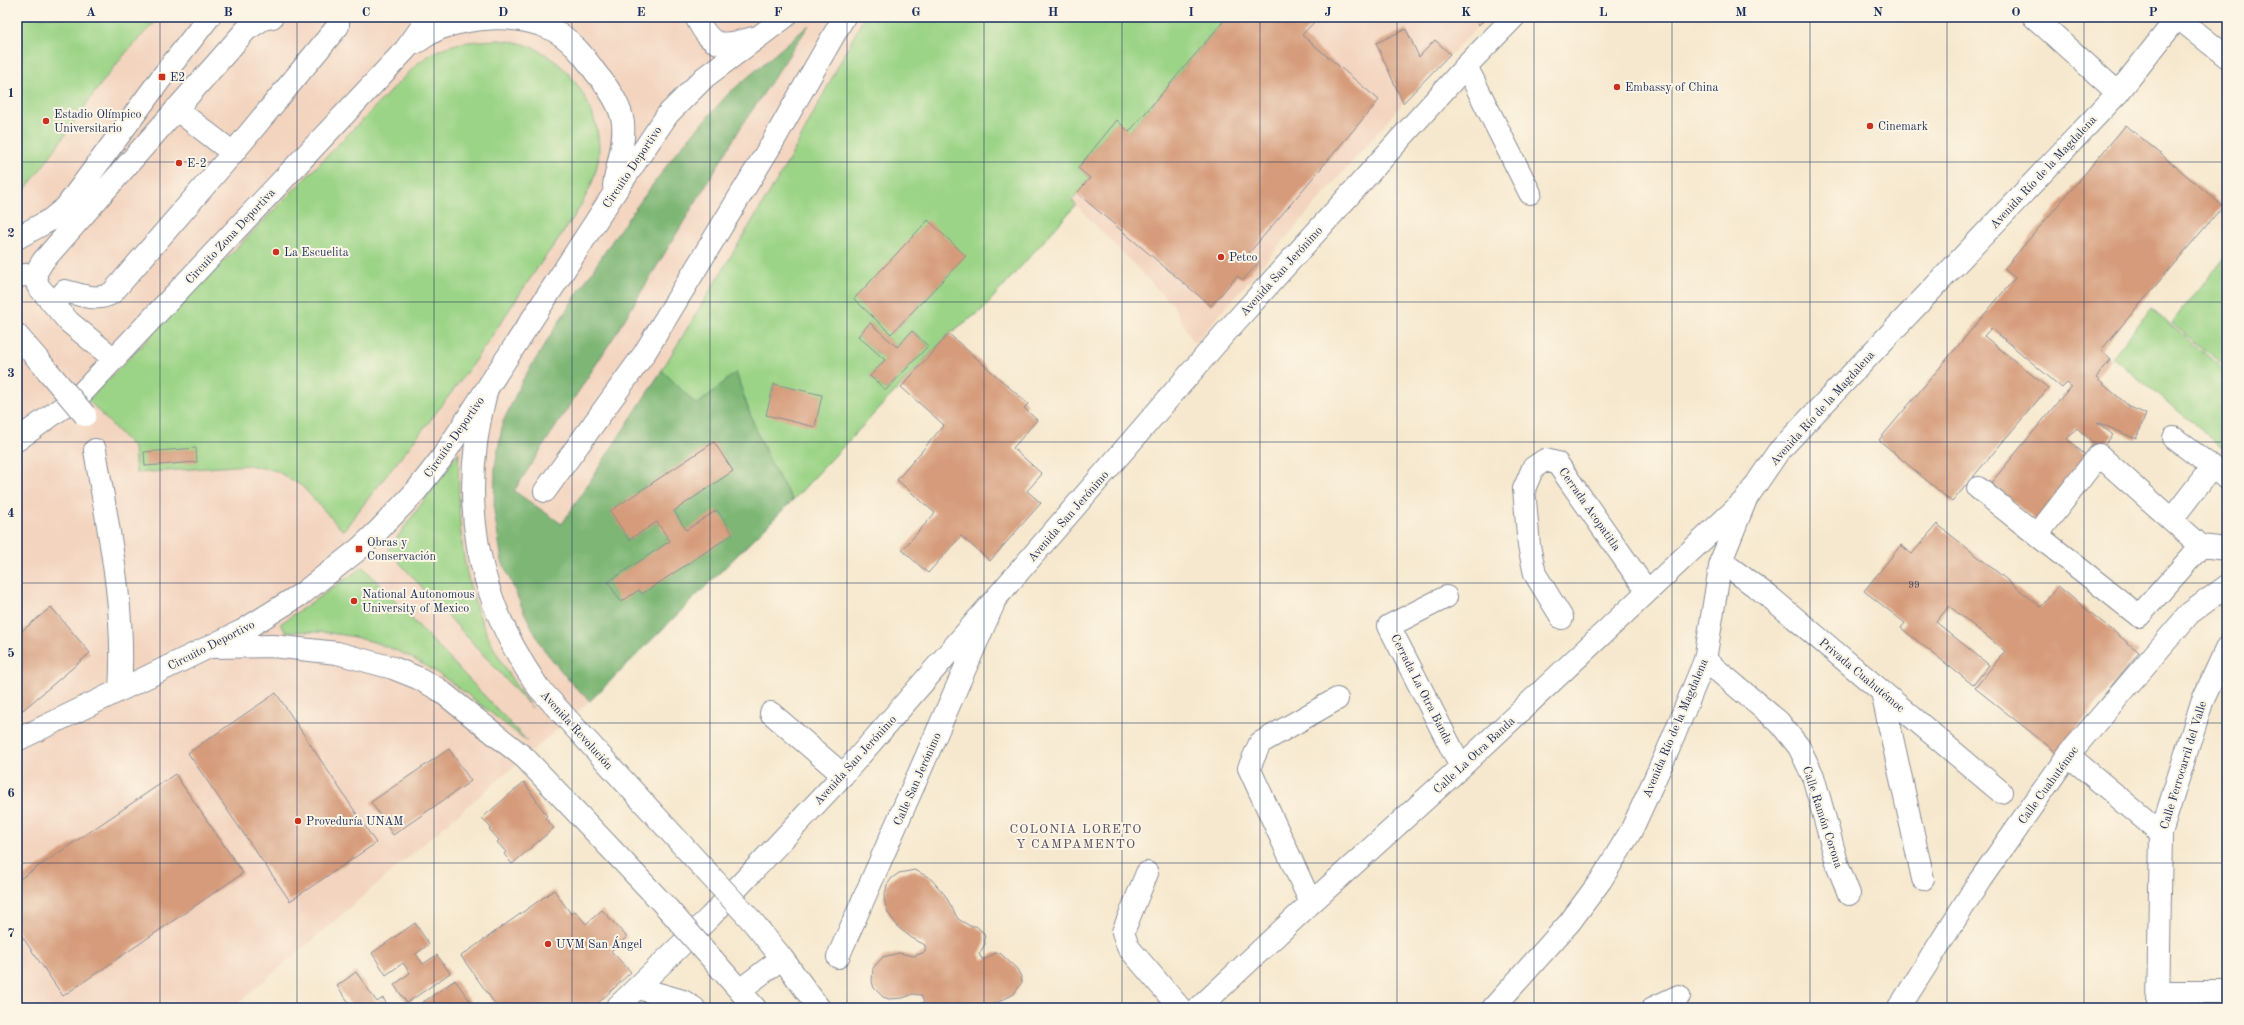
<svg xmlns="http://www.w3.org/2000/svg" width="2244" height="1025" viewBox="0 0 2244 1025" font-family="'Old Standard TT',serif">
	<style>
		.built { fill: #f3d4bf }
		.green { fill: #9cd487; stroke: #5c8272; fill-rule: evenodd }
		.forest { fill: #7db674; stroke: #4c7269 }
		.building { fill: #d59b7a }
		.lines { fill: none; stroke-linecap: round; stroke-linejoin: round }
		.minor-casing { stroke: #888c96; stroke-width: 24 }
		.major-casing { stroke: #888c96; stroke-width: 24 }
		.minor { stroke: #fff; stroke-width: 22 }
		.major { stroke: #fff; stroke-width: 22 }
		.minor-bridge-casing { stroke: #888c96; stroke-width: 24; stroke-linecap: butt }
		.major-bridge-casing { stroke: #888c96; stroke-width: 24; stroke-linecap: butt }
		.minor-bridge { stroke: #fff; stroke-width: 22 }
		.major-bridge { stroke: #fff; stroke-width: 22 }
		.grid { fill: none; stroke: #1b2f5e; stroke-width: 1; stroke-opacity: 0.55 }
		.poi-dot { fill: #c8321e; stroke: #fcf5e5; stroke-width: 1.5 }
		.labels { text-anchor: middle; stroke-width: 4; stroke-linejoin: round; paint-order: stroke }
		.number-label { font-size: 10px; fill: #4a4a65 }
		.poi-label { font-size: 12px; fill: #1b2f5e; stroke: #fcf5e5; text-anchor: start }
		.street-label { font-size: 12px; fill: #1b2f5e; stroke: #fcf5e5 }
		.neighbourhood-label { font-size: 13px; letter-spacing: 1px; fill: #5c5568; stroke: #fcf5e5 }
		.neatline { fill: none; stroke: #1b2f5e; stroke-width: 1.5 }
		.grid-label { font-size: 13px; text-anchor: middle; font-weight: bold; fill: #1b2f5e }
	</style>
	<rect width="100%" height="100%" fill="#fcf5e5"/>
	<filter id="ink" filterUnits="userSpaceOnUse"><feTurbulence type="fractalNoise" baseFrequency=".025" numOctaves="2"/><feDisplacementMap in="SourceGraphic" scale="8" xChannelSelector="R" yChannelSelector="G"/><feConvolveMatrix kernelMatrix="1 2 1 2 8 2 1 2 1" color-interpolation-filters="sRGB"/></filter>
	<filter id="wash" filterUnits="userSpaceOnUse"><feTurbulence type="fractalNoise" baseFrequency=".012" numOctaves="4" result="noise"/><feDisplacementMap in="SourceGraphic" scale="16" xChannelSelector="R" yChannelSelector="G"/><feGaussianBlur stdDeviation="0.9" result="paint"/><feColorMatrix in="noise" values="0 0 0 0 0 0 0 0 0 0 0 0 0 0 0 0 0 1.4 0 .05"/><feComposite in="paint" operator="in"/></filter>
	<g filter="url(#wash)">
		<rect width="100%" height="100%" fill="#f6e8ce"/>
		<path class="built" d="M 17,17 L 1487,17 L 1403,103 L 1194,344 L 1173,305 L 1076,205 L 982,310 L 949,334 L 793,500 L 590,701 L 233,1008 L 17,1008 Z"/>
		<path class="green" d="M 17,17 L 160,18 C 102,69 67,140 17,199 Z
			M 864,17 L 1227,17 L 1129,132 L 1117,121 L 1078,167 L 1090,178 L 1072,200 L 1076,205 L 982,310 L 949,334 L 793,500 C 766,461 750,417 736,373 L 697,405 L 662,370 L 788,162 ZM 965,256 L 892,334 L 854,299 ZM 870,323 L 897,347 L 912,331 L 928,346 L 886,390 L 870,376 L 885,360 L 858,336 Z
			M 497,40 C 514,41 530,44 545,54 C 581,76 608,128 596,170 C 587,205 558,238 538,267 C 515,300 494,334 471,366 C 430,423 385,476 343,531 L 302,486 L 277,471 L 249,465 L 136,473 L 134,448 L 88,400 L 417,64 C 445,42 463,42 497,40 Z
			M 2227,255 L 2227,368 L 2171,323 Z
			M 2151,309 L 2227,372 L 2227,451 L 2112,357 Z
			M 459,452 C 456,558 468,622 532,708 L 388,550 Z
			M 363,567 L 527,741 C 445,678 397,627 286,632 L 280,624 Z"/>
		<path class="forest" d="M 809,25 L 741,127 L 617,332 L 514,491 L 562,524 L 662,370 L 697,405 L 736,372 C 750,417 766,461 793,500 L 590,701 L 571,683 L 542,647 L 524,612 L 502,561 L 494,511 L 495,466 L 503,422 L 522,381 L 562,317 L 618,232 L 676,153 L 728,94 Z"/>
		<g id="blocks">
			<path class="building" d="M 1227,17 L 1280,17 L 1283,20 L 1286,17 L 1310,17 L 1315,21 L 1302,35 L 1379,100 L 1249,253 L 1259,262 L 1243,280 L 1237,276 L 1211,306 L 1077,193 L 1090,178 L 1078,168 L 1117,120 L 1129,132 Z
				M 1471,17 L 1487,17 L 1479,25 Z
				M 1406,29 L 1419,57 L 1435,40 L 1450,54 L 1403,103 L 1376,43 Z
				M 2126,125 L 2223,206 L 2101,350 L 2111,359 L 2096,378 L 2130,407 L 2146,414 L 2136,439 L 2097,422 L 2113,435 L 2101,449 L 2077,428 L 2067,439 L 2090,459 L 2037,522 L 1991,483 L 2071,386 L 2067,383 L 2062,388 L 1991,328 L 1984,336 L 2048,388 L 1952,502 L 1879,440 L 2015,278 L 2004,269 Z
				M 928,220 L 966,256 L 891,334 L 854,299 Z
				M 870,323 L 897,347 L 912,331 L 928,346 L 886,390 L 870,376 L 885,360 L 858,336 Z
				M 949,334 L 1028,404 L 1024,408 L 1037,420 L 1013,448 L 1042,474 L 1027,491 L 1041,503 L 990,561 L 961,536 L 928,573 L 902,550 L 935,513 L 897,480 L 944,425 L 901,387 Z
				M 774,384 L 822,395 L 815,427 L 766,415 Z
				M 714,442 L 733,471 L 674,511 L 686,530 L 717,510 L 733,534 L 642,594 L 639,590 L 621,602 L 608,582 L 670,541 L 657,522 L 629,540 L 610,511 Z
				M 196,448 L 197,462 L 145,466 L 144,452 Z
				M 1937,524 L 2041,607 L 2058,586 L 2139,652 L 2057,753 L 1975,688 L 2005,651 L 1949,606 L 1936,622 L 1989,665 L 1973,685 L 1901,628 L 1905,623 L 1864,591 L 1901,545 L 1912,554 Z
				M 51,607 L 90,653 L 23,710 L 17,702 L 17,635 Z
				M 276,693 L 376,843 L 290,901 L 188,753 Z
				M 449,749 L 471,781 L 393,835 L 371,802 Z
				M 175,774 L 243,873 L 63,996 L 17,929 L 17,881 Z
				M 524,782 L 547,816 L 545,818 L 554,828 L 512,864 L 504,854 L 506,852 L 497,842 L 499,840 L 489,829 L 491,828 L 482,818 Z
				M 915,870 L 930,878 L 945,895 L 958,919 L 970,926 L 976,926 L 984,933 L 985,944 L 979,954 L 982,959 L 986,959 L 995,953 L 1000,953 L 1017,969 L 1021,977 L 1022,982 L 1014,994 L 987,1008 L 910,1008 L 924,1002 L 921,995 L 913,994 L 903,998 L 889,999 L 883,997 L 874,988 L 872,982 L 873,968 L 883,957 L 899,953 L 914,956 L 925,952 L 925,945 L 912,938 L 899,928 L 888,913 L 884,899 L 887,885 L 892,878 L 899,873 Z
				M 554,890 L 571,914 L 575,911 L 586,924 L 602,910 L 627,937 L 611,951 L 631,972 L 593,1008 L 498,1008 L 461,956 Z
				M 415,923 L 429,944 L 416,954 L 423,964 L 437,955 L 450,973 L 407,1003 L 394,985 L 410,973 L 403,963 L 386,975 L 372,953 Z
				M 356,972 L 377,1002 L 383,998 L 388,1006 L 386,1008 L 353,1008 L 337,986 Z
				M 455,980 L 470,1001 L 460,1008 L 415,1008 Z"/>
		</g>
	</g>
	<g filter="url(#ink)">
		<use href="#blocks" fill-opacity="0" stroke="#888c96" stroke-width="1"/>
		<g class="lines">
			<defs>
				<path id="minor" d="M 696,17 C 712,49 721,47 753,38
					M 2034,17 L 2118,93
					M 2177,17 L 2227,57
					M 415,43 C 423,39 432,31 441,28 C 474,17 518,13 551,29 C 570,38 584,56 596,73 C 607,86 621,106 623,123 C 625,145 617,165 614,186
					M 1466,66 L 1530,193
					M 176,109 L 233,153
					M 17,238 L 50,220 L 66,207 L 162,77 L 209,17
					M 17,276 L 35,274
					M 54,304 L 65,291 C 82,295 97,302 112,293 L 233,153 L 338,26 L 338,17
					M 17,335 L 41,363
					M 114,359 L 69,322 L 38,286 L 35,274 L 43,261 L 246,30 L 263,19 L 272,17
					M 17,440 L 80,395 L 406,49 L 429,17
					M 95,450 C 108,529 126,608 120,689
					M 2212,467 L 2227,479
					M 1978,488 L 2037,535
					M 545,491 L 644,354 L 771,145 L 844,17
					M 2172,519 L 2212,467 L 2174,438
					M 2201,546 L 2139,616 L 2037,535 L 2099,455 L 2201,546 L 2227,549
					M 1721,561 L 1771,598 L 2001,792
					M 1446,597 L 1389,626 L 1461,767
					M 1562,618 L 1535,574 L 1529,546 L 1524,489 L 1533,468 L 1545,460 L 1557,463 L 1647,591
					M 1705,660 L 1779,722 L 1799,747 L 1813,776 L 1838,866 L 1849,894
					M 1882,692 L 1923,879
					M 771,713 L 843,775
					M 17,740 L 242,631 L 303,593 L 359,549 L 378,531 L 416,491 L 441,459 L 613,195 L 668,114 L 705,77 L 785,17
					M 2068,755 L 2161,833
					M 1147,873 L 1123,932 L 1128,947 L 1180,1008
					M 1311,903 L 1249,768 L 1260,743 L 1337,699
					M 838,957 L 993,605
					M 638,988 L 683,1001 L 694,1008
					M 2159,992 L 2227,992
					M 1199,1008 L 1311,903 L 1461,767 L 1746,499
					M 1653,1008 L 1679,996
					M 1899,1008 L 1980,880 L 2068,755 L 2190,613 L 2227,586
					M 2158,1008 L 2161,833 L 2202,702 L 2227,647"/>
				<path id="major" d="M 486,392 C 458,500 475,595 538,687 L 706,871
					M 210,647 L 273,646 L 337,653 L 393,668 L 418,678 L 438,689 L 525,758 L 668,909
					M 752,921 L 782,958 L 819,1008
					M 713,960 L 755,1008
					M 740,990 L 782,958
					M 616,1008 L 710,917 L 843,775 L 1226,332 L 1466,66 L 1514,17
					M 1493,1008 L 1570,922 L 1601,880 L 1631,831 L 1668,750 L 1705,660 L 1721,561 L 1746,499 L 1778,452 L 2118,93 L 2178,17"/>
			</defs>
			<use href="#minor" class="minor-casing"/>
			<use href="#major" class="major-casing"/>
			<use href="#minor" class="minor"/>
			<use href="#major" class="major"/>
			<defs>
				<path id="minor-bridge" d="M 41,363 L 85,415"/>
				<path id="major-bridge" d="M 706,871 L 752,921
					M 668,909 L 713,960"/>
			</defs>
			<use href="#minor-bridge" class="minor-bridge-casing"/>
			<use href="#major-bridge" class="major-bridge-casing"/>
			<use href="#minor-bridge" class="minor-bridge"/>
			<use href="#major-bridge" class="major-bridge"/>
		</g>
	</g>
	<path class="grid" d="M 160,17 L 160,1008M 297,17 L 297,1008M 434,17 L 434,1008M 572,17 L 572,1008M 710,17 L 710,1008M 847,17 L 847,1008M 984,17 L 984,1008M 1122,17 L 1122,1008M 1260,17 L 1260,1008M 1397,17 L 1397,1008M 1534,17 L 1534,1008M 1672,17 L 1672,1008M 1810,17 L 1810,1008M 1947,17 L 1947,1008M 2084,17 L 2084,1008M 17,162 L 2227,162M 17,302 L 2227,302M 17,442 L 2227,442M 17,583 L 2227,583M 17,723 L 2227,723M 17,863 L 2227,863"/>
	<g class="poi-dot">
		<rect x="158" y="73" width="8" height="8" rx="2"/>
		<circle cx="1617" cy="87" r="4"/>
		<circle cx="46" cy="121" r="4"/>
		<circle cx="1870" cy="126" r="4"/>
		<circle cx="179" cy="163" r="4"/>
		<circle cx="276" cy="252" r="4"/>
		<circle cx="1221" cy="257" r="4"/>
		<rect x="355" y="545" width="8" height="8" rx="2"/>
		<circle cx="354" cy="601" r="4"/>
		<circle cx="298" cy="821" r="4"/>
		<circle cx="548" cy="944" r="4"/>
	</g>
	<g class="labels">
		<g class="number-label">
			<text x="1914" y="588">99</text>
		</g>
		<g class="poi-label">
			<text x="170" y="81">E2</text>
			<text x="1625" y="91">Embassy of China</text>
			<text x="54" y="118">Estadio Olímpico<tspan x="54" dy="14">Universitario</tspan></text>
			<text x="1878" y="130">Cinemark</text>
			<text x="187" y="167">E-2</text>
			<text x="284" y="256">La Escuelita</text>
			<text x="1229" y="261">Petco</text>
			<text x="367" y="546">Obras y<tspan x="367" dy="14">Conservación</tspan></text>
			<text x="362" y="598">National Autonomous<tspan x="362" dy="14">University of Mexico</tspan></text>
			<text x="306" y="825">Proveduría UNAM</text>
			<text x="556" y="948">UVM San Ángel</text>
		</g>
		<g class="street-label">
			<text transform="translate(632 167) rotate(-56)" y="4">Circuito Deportivo</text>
			<text transform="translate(2043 172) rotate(-47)" y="4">Avenida Río de la Magdalena</text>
			<text transform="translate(230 236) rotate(-47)" y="4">Circuito Zona Deportiva</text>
			<text transform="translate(1281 271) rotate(-48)" y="4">Avenida San Jerónimo</text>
			<text transform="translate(1822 408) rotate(-48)" y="4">Avenida Río de la Magdalena</text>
			<text transform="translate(454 437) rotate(-55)" y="4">Circuito Deportivo</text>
			<text transform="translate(1590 509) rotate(55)" y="4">Cerrada Acopatitla</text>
			<text transform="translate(1068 516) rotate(-49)" y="4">Avenida San Jerónimo</text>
			<text transform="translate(211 645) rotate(-27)" y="4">Circuito Deportivo</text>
			<text transform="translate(1862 675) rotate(40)" y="4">Privada Cuahutémoc</text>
			<text transform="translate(1422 689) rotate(63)" y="4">Cerrada La Otra Banda</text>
			<text transform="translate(1675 728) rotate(-67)" y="4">Avenida Río de la Magdalena</text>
			<text transform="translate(577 730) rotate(48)" y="4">Avenida Revolución</text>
			<text transform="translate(1474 755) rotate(-43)" y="4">Calle La Otra Banda</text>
			<text transform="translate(855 760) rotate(-48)" y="4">Avenida San Jerónimo</text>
			<text transform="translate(2183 765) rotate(-73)" y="4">Calle Ferrocarril del Valle</text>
			<text transform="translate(917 779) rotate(-66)" y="4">Calle San Jerónimo</text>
			<text transform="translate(2048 785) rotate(-54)" y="4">Calle Cuahutémoc</text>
			<text transform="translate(1823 817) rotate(72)" y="4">Calle Ramón Corona</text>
		</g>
		<g class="neighbourhood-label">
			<text x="1076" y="833">COLONIA LORETO<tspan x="1076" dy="15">Y CAMPAMENTO</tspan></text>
		</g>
	</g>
	<rect width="2244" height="1025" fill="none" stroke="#fcf5e5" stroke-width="44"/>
	<rect x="22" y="22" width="2200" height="981" class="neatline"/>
	<g class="grid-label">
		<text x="91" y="16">A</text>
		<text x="228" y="16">B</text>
		<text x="366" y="16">C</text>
		<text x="503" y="16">D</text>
		<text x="641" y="16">E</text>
		<text x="778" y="16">F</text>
		<text x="916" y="16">G</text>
		<text x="1053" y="16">H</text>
		<text x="1191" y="16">I</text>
		<text x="1328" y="16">J</text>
		<text x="1466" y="16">K</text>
		<text x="1603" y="16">L</text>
		<text x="1741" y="16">M</text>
		<text x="1878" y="16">N</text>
		<text x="2016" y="16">O</text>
		<text x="2153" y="16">P</text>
		<text x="11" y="97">1</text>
		<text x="11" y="237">2</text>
		<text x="11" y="377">3</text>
		<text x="11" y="517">4</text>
		<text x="11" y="657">5</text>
		<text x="11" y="797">6</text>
		<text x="11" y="937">7</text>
	</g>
</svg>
